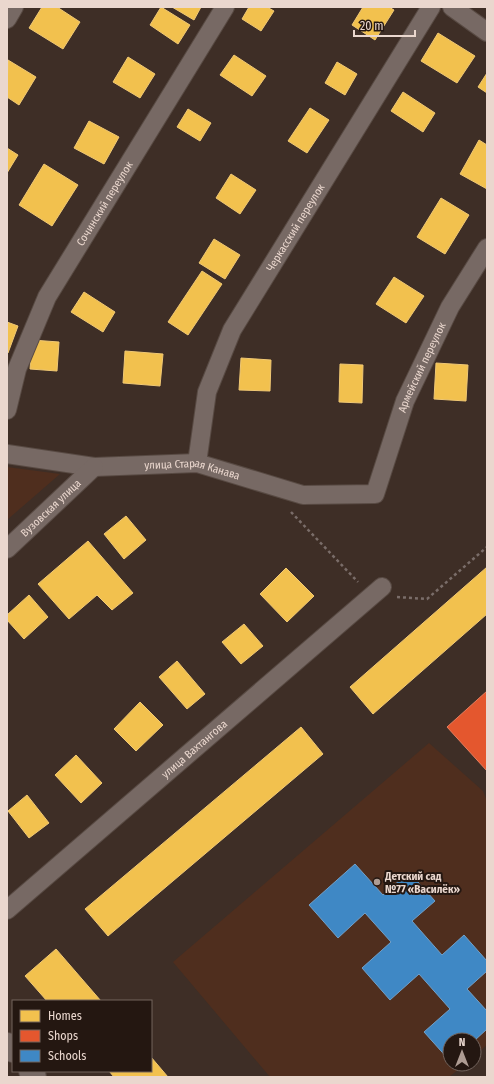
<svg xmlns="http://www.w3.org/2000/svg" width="494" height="1084" viewBox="0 0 494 1084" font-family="'Fira Sans Condensed',sans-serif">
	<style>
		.built { fill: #4f2e1e }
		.homes { fill: #f2c14e; stroke: #f0c874 }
		.shops { fill: #e4572e; stroke: #e67d5e }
		.schools { fill: #3f88c5; stroke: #72a0c8 }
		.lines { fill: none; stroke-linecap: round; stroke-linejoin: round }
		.minor-casing { stroke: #584a43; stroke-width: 20 }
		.tertiary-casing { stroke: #584a43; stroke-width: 24 }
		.path { stroke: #7a6d69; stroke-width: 2.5; stroke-dasharray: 3 3; stroke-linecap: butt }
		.minor { stroke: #776964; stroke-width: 18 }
		.tertiary { stroke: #776964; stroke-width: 22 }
		.poi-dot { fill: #ae9c93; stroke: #241711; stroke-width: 1.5 }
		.labels { text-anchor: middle; stroke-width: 4; stroke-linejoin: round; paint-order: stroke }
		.street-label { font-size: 11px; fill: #ead7ce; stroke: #241711 }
		.poi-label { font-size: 11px; font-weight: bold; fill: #ead7ce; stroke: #241711; text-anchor: start }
	</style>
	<rect width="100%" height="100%" fill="#3e2e26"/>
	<path class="built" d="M 7,467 L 60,474 L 7,520 Z
		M 429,743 L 483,791 L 487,801 L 487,1045 L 474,1056 L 474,1040 L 450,1040 L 450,1064 L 465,1064 L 449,1077 L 270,1077 L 173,962 Z"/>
	<path class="homes" d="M 42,7 L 57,7 L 80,22 L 63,49 L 29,28 Z
		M 161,7 L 190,25 L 178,44 L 150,25 Z
		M 172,7 L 201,7 L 194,20 Z
		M 249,7 L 267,7 L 274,11 L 261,31 L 242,19 Z
		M 363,7 L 389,7 L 394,10 L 375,40 L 352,25 Z
		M 438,33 L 475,56 L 457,83 L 421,61 Z
		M 234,55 L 266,76 L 252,96 L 220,75 Z
		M 128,57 L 155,74 L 140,98 L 113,82 Z
		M 8,60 L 36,77 L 19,105 L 7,97 Z
		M 337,62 L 357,74 L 345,95 L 325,83 Z
		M 487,73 L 487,93 L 478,87 Z
		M 403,92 L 435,113 L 423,132 L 391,111 Z
		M 310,108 L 329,120 L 307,153 L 288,141 Z
		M 188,109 L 211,123 L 200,141 L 177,127 Z
		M 89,121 L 119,137 L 104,164 L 74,148 Z
		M 479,140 L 487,145 L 487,189 L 460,174 Z
		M 7,148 L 18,155 L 7,173 Z
		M 44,164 L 78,185 L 52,226 L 19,205 Z
		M 231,174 L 256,190 L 240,214 L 216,198 Z
		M 441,198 L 469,215 L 445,254 L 417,237 Z
		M 214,239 L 240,255 L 225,279 L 199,263 Z
		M 202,271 L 222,284 L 188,335 L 168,322 Z
		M 394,277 L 424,296 L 406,323 L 376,304 Z
		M 84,292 L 115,312 L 103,332 L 71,312 Z
		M 7,322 L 18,326 L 8,353 L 7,353 Z
		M 32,340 L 59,342 L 57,371 L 30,369 Z
		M 125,351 L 163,354 L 160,386 L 123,383 Z
		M 241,358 L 271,360 L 270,391 L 239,390 Z
		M 436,363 L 468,365 L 466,401 L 434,399 Z
		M 340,364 L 363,365 L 362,403 L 339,402 Z
		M 126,516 L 146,540 L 124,559 L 104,534 Z
		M 88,541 L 133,593 L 112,610 L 97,595 L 69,619 L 38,584 Z
		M 487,567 L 487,614 L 373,714 L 350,687 Z
		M 286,568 L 314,596 L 287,622 L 260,594 Z
		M 29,595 L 48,617 L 24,639 L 7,620 L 7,615 Z
		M 244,624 L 263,646 L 241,664 L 222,642 Z
		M 177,661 L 205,694 L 187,709 L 159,677 Z
		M 140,702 L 163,725 L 136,751 L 114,729 Z
		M 301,727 L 323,754 L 108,936 L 85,909 Z
		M 76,755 L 102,783 L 81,803 L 55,775 Z
		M 27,795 L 49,823 L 29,838 L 8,811 Z
		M 56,949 L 101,1001 L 47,1001 L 25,976 Z
		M 151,1057 L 168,1077 L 114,1077 L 109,1071 L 151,1071 Z"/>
	<path class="shops" d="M 487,691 L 487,771 L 447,727 Z"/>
	<path class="schools" d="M 355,864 L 383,895 L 409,872 L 435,901 L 412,921 L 442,955 L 464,935 L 487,961 L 487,971 L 467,989 L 487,1011 L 487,1029 L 474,1041 L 474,1040 L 450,1040 L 450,1061 L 424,1032 L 450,1009 L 419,974 L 390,1000 L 362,968 L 391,942 L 365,913 L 338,938 L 309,905 Z"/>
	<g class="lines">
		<defs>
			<g id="minor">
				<path d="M 452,7 L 487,32"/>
				<path d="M 7,19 L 14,7"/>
				<path id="s1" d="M 7,410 L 17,369 L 47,297 L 225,7"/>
				<path id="s2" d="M 7,454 L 94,467 L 197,463 L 303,495 L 375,494 L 405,401 L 450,307 L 487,248"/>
				<path id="s3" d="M 197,463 L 207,392 L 232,330 L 431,7"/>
				<path id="s4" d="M 7,549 L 94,467"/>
				<path id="s5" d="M 7,910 L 382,587"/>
			</g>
			<path id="tertiary" d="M 7,1044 L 13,1051
				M 30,1071 L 35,1077"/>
		</defs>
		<use href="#minor" class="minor-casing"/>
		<use href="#tertiary" class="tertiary-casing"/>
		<path class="path" d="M 291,512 L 358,582
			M 397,597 L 427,599 L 487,547"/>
		<use href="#minor" class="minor"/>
		<use href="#tertiary" class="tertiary"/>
	</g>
	<circle class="poi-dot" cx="377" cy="882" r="4"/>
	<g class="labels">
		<g class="street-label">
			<text dy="4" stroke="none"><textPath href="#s1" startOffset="230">Сочинский переулок</textPath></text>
			<text dy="4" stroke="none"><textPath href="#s3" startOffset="259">Черкасский переулок</textPath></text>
			<text dy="4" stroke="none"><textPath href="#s2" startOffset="509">Армейский переулок</textPath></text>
			<text dy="4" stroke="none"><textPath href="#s2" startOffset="187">улица Старая Канава</textPath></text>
			<text dy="4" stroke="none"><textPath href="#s4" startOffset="60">Вузовская улица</textPath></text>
			<text dy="4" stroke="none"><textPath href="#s5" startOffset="247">улица Вахтангова</textPath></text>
		</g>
		<g class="poi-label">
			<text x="385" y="880">Детский сад<tspan x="385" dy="13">№77 «Василёк»</tspan></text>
		</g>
	</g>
	<rect width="494" height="1084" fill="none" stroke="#ead7ce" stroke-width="16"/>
	<rect x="12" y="1000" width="140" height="72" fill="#241711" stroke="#73645d"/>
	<rect x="20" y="1010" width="20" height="12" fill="#f2c14e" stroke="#73645d"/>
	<text x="48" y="1020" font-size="12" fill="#ead7ce">Homes</text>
	<rect x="20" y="1030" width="20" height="12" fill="#e4572e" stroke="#73645d"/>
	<text x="48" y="1040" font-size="12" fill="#ead7ce">Shops</text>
	<rect x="20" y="1050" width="20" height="12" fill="#3f88c5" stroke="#73645d"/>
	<text x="48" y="1060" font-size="12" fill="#ead7ce">Schools</text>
	<g transform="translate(462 1052)"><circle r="19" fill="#241711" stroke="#73645d"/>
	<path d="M0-3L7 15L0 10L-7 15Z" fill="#ae9c93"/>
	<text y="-6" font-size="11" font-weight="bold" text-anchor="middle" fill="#ead7ce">N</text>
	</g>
	<path d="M354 30v6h61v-6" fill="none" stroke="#ead7ce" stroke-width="2"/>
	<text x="360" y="30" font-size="12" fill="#ead7ce" stroke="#241711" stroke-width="3" paint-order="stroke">20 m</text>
</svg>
